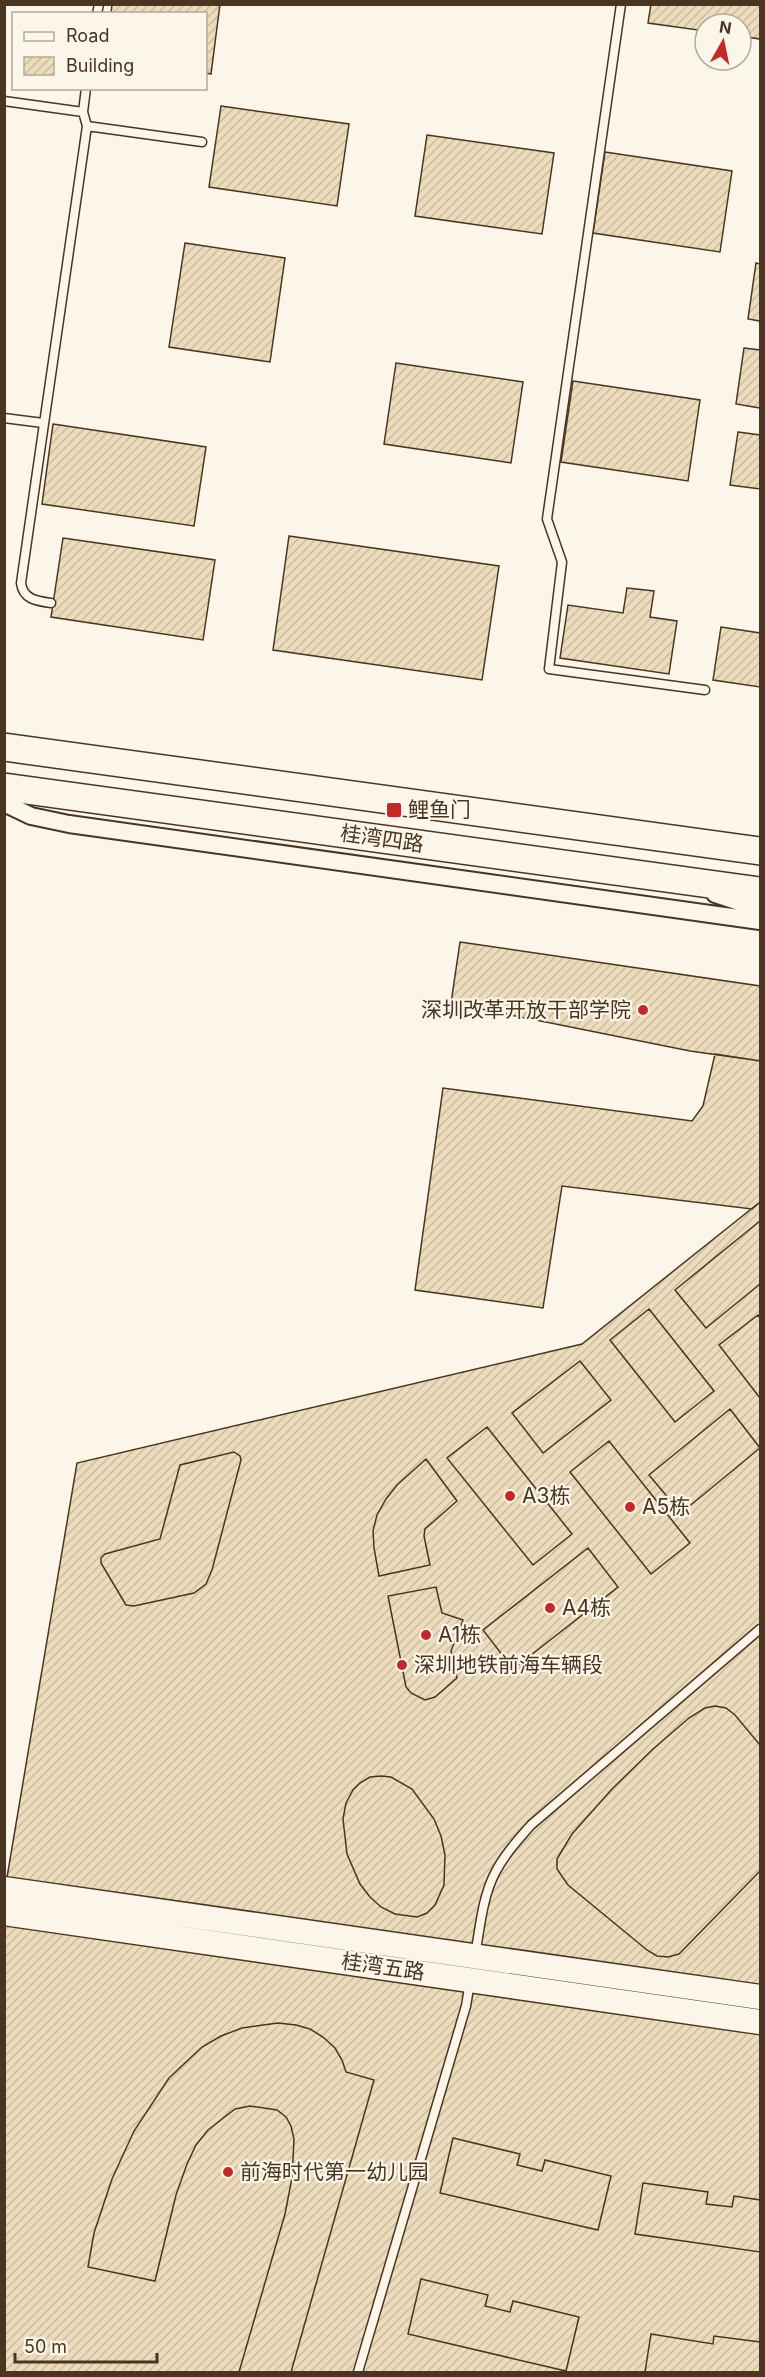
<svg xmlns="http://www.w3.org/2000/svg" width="765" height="2377" viewBox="0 0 765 2377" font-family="Inter,'Noto Sans SC',sans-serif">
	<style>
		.building { fill: url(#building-hatch); stroke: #4a3520; stroke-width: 1.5 }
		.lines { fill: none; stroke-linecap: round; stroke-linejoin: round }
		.lane-casing { stroke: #4a3520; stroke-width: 11 }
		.street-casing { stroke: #4a3520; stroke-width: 20 }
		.secondary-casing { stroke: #4a3520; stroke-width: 27 }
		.primary-casing { stroke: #4a3520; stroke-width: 30 }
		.lane { stroke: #fbf6e9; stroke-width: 8 }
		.street { stroke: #fbf6e9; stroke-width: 16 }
		.secondary { stroke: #fbf6e9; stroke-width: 24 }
		.primary { stroke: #fbf6e9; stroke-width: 27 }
		.poi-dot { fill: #c62828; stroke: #fbf6e9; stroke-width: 2 }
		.labels { text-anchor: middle; stroke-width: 4.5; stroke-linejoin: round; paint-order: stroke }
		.poi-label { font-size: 21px; fill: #4a3520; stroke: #fbf6e9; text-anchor: start }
		.street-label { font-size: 21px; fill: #4a3520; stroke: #fbf6e9 }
	</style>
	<defs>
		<pattern id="building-hatch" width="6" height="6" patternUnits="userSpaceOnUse" patternTransform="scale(1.5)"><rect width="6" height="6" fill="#ecdcbc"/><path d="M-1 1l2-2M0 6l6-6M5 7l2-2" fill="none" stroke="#ccbda1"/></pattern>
	</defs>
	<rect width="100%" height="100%" fill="#fbf6e9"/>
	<path class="building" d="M 112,4 L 220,4 L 211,74 L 206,73 L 206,14 L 111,14 Z
		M 651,4 L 760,4 L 760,39 L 741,36 L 741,24 L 705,24 L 705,31 L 648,23 Z
		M 221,106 L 349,124 L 337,206 L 209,187 Z
		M 427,135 L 554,153 L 542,234 L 415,216 Z
		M 605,152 L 732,171 L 720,252 L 593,233 Z
		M 185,243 L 285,258 L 270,362 L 169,347 Z
		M 756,263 L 760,264 L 760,321 L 748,319 Z
		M 744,348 L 760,350 L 760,408 L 736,404 Z
		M 396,363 L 523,382 L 511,463 L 384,444 Z
		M 573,381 L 700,400 L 688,481 L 561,462 Z
		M 53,424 L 206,447 L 194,526 L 42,504 Z
		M 738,432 L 760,435 L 760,489 L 730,485 Z
		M 289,536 L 499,566 L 482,680 L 273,650 Z
		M 63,538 L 215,560 L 203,640 L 51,617 Z
		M 627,588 L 654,591 L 650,617 L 677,621 L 669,674 L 560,658 L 568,605 L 623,613 Z
		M 721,627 L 760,633 L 760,687 L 713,680 Z
		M 460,942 L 760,986 L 760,1061 L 690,1051 L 451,1003 Z
		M 715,1054 L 760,1061 L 760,1202 L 752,1209 L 562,1186 L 543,1308 L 415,1290 L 443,1088 L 692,1121 L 703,1106 Z
		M 760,1202 L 760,2372 L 4,2372 L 4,1895 L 77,1463 L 582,1344 Z
		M 760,1221 L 760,1284 L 706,1328 L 675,1290 Z
		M 649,1309 L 714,1391 L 675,1422 L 610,1340 Z
		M 758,1315 L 760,1318 L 760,1398 L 719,1345 Z
		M 580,1361 L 611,1400 L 543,1453 L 512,1413 Z
		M 730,1409 L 760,1448 L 681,1513 L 649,1475 Z
		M 487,1427 L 572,1534 L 533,1565 L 447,1458 Z
		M 609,1441 L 690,1543 L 651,1574 L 570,1472 Z
		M 234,1452 L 240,1456 L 241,1460 L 212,1570 L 206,1584 L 194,1593 L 134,1606 L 126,1605 L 101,1563 L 101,1558 L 105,1554 L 160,1539 L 180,1465 Z
		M 426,1459 L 457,1501 L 425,1529 L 424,1536 L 430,1565 L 379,1576 L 374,1548 L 373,1531 L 377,1515 L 386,1499 L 397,1485 Z
		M 588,1548 L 618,1587 L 513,1669 L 483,1630 Z
		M 436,1587 L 442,1613 L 463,1620 L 451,1651 L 457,1678 L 435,1697 L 425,1700 L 411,1693 L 406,1687 L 388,1596 Z
		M 715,1706 L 726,1708 L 735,1715 L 760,1745 L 760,1871 L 679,1954 L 668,1957 L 657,1956 L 647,1950 L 568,1885 L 557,1869 L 557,1859 L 572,1834 L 612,1789 L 653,1749 L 689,1718 L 705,1708 Z
		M 381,1776 L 391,1777 L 412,1789 L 434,1819 L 441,1836 L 445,1855 L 444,1885 L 435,1905 L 427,1913 L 417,1917 L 395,1914 L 381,1907 L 370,1897 L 360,1884 L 347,1854 L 343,1819 L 346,1803 L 353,1790 L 360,1783 L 370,1777 Z
		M 278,2023 L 296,2025 L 310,2029 L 323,2037 L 335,2048 L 342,2060 L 346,2072 L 374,2080 L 291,2372 L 239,2372 L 285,2214 L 292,2178 L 294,2139 L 291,2126 L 286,2117 L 277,2110 L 250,2106 L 235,2109 L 208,2130 L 196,2145 L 187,2164 L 176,2195 L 155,2281 L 88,2267 L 94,2233 L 112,2179 L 134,2131 L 169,2078 L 202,2047 L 221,2036 L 242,2028 Z
		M 453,2138 L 520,2154 L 517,2165 L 542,2171 L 545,2160 L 611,2176 L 598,2230 L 440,2193 Z
		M 643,2183 L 708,2192 L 706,2204 L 732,2207 L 734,2196 L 760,2200 L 760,2252 L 635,2234 Z
		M 421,2279 L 488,2295 L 485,2306 L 510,2312 L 513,2301 L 579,2317 L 566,2371 L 408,2334 Z
		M 651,2334 L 713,2344 L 714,2336 L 760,2342 L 760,2372 L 645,2372 Z"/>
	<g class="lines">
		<defs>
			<path id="lane" d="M 621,4 L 547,519 L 562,562 L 549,669 L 705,690
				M 97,14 L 99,4
				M 4,101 L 83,112
				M 87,126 L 202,142
				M 4,418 L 43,423
				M 51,603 C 36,601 23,599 21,583 L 87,126 L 83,112 L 86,88
				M 475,1955 C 480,1929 482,1898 495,1873 C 504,1855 518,1840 531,1825 L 760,1629
				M 358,2372 L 466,2006 L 470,1982"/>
			<path id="street" d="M 4,803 L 31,816 L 69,824 L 760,921
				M 715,894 L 760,909"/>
			<path id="secondary" d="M 4,1889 L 760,1997
				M 4,1913 L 760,2022"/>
			<path id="primary" d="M 4,747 L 760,851
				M 4,787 L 760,891"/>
		</defs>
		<use href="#lane" class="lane-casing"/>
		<use href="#street" class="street-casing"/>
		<use href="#secondary" class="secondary-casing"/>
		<use href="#primary" class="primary-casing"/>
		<use href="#lane" class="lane"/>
		<use href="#street" class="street"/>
		<use href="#secondary" class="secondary"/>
		<use href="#primary" class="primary"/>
	</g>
	<g class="poi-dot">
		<rect x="386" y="802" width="16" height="16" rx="3"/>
		<circle cx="643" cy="1010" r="6"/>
		<circle cx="510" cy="1496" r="6"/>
		<circle cx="630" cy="1507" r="6"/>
		<circle cx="550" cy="1608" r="6"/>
		<circle cx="426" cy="1635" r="6"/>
		<circle cx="402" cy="1665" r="6"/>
		<circle cx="228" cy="2172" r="6"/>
	</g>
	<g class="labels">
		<g class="poi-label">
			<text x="408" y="817">鲤鱼门</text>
			<text x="631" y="1017" text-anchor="end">深圳改革开放干部学院</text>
			<text x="522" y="1503">A3栋</text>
			<text x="642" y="1514">A5栋</text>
			<text x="562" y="1615">A4栋</text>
			<text x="438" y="1642">A1栋</text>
			<text x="414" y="1672">深圳地铁前海车辆段</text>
			<text x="240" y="2179">前海时代第一幼儿园</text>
		</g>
		<g class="street-label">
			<text transform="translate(382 839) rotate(8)" y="7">桂湾四路</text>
			<text transform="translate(383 1967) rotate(8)" y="7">桂湾五路</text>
		</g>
	</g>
	<rect width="765" height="2377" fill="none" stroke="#4a3520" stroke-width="12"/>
	<rect x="12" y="12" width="195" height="78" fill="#fbf6e9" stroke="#b4a999" stroke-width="1.5"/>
	<rect x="24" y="32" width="30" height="9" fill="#fbf6e9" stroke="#b4a999" stroke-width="1.5"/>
	<text x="66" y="42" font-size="18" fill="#4a3520">Road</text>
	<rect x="24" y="57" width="30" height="18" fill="url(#building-hatch)" stroke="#b4a999" stroke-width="1.5"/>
	<text x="66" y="72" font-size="18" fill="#4a3520">Building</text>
	<g transform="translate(723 42) rotate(9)"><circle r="28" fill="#fbf6e9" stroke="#b4a999" stroke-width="1.5"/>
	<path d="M0-4.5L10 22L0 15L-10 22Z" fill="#c62828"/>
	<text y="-9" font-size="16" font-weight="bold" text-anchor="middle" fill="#4a3520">N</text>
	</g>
	<path d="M15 2353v9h142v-9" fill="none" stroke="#4a3520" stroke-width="3"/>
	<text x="24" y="2353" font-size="18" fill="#4a3520" stroke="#fbf6e9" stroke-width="4.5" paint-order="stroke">50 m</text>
</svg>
